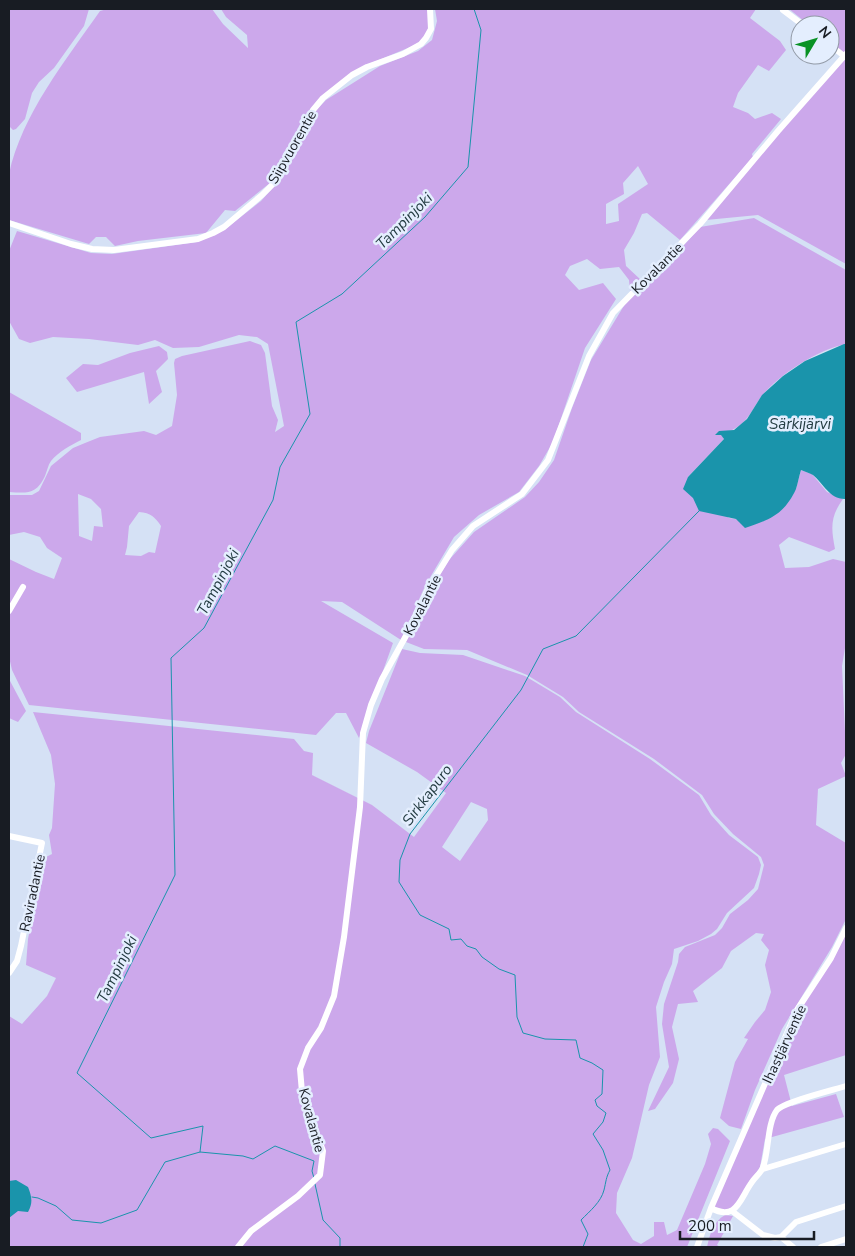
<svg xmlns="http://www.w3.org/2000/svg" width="855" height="1256" viewBox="0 0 855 1256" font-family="'Nunito Sans',sans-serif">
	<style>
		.green { fill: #cca8eb; fill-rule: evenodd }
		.water { fill: #1a94ab }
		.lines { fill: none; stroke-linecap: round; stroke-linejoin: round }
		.stream { stroke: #1a94ab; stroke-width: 1 }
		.minor { stroke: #fff; stroke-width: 6 }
		.labels { text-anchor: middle; stroke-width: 5; stroke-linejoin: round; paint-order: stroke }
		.street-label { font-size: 14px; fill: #181c23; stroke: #e4eefe }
		.water-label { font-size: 15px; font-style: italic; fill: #233b41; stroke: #e4eefe }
	</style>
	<rect width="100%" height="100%" fill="#d5e1f5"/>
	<path class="green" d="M 9,9 L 89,9 L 84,26 L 54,68 L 39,82 L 32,93 L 25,119 L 16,129 L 13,130 L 9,126 Z
		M 107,9 L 212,9 L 223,24 L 248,48 L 247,35 L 226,17 L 221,9 L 428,9 C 430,23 430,32 420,43 L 369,64 L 320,98 L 301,124 L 277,174 L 270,183 L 235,211 L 225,210 L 206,233 L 138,241 L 115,246 L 106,237 L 96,237 L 89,244 L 9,220 C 9,205 6,188 9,174 C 22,114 66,60 100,11 Z
		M 435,9 L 756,9 L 750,18 L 780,41 L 786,50 L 769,71 L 758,65 L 738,93 L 733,107 L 748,113 L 755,119 L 772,113 L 781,119 L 752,154 L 753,157 L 680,240 L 647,213 L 642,214 L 634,233 L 624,250 L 626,266 L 641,280 L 630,291 L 629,280 L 619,267 L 600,269 L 587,259 L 570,266 L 565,275 L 579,290 L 603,283 L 616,299 L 585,348 L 553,442 L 539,466 L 519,492 L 479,515 L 454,537 L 425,586 L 401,640 L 342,602 L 321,601 L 393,643 L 359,738 L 346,713 L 336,713 L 316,735 L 29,705 L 12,670 L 9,657 L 9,559 L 36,572 L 54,579 L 62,558 L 47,548 L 40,537 L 24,532 L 9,535 L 9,495 L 32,495 L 39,491 L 51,466 L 73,448 L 85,443 L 100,437 L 144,431 L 156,435 L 172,426 L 177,395 L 174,363 L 175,359 L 182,356 L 250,341 L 261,345 L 265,353 L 272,406 L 278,420 L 275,432 L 284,426 L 268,344 L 257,337 L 239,335 L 199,347 L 173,348 L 155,340 L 138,345 L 89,339 L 53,337 L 30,343 L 19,339 L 9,321 L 9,251 L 17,231 L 91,253 L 112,254 L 197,242 L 224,230 L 261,201 L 280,180 L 294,157 L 305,129 L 317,109 L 326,100 L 380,66 L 418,51 L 432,40 L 437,21 ZM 638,166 L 648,184 L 618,204 L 619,221 L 606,224 L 606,204 L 624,194 L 623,183 ZM 78,494 L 91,499 L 101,509 L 103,527 L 94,526 L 92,541 L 79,536 ZM 139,512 C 151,513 155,517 161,526 L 155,553 L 149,552 L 141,556 L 125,555 L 127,547 L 129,526 Z
		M 789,9 L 846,9 L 846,51 L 844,53 L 830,41 L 830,25 L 818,25 L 817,23 L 815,25 L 809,25 Z
		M 846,58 L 846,264 L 758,215 L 706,220 L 783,128 Z
		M 754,218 L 846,270 L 846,344 C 819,349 778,375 761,397 C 753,408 747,423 734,429 C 730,432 724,431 719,431 L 724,439 L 688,477 L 729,518 L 736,519 L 796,489 L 801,470 L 812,474 L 827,492 L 843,499 C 830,517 831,528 835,549 L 829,552 L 789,537 L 779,545 L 785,568 L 809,567 L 833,559 L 846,562 L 846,642 L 842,666 L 846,754 L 841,763 L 846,776 L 818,789 L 816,825 L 846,843 L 846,919 L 832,947 L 782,1029 L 755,1090 L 741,1129 L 729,1126 L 720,1118 L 735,1062 L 748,1039 L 744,1038 L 755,1022 L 765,1010 L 771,992 L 765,965 L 769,950 L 761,940 L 764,934 L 756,933 L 731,951 L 722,968 L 693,991 L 698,1002 L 678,1004 L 672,1027 L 679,1059 L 673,1083 L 655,1109 L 648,1111 L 669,1067 L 662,1024 L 664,1004 L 678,962 L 679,954 L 685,947 L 715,935 L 722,928 L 730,914 L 748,900 L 758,889 L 764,865 L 761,857 L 733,834 L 714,814 L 702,795 L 654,759 L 579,712 L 563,697 L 527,675 L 467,650 L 424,649 L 406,642 L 428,594 L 449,560 L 474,532 L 525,497 L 539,482 L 554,460 L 572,408 L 591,360 L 625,304 L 670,261 L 700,227 Z
		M 159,346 L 167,352 L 168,359 L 156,371 L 162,392 L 149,404 L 144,372 L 77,392 L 66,378 L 83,364 L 98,365 L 130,353 Z
		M 9,392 L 81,433 L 81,440 C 71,445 58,452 51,461 C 48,465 47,471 45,476 C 36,495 27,493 9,492 Z
		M 402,649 L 420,653 L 463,655 L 525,676 L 560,697 L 576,712 L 650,759 L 699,795 L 711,815 L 729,835 L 758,857 L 761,865 L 759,874 L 754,888 L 727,913 L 717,929 L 711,934 L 698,941 L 674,949 L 672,964 L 664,982 L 656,1007 L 660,1057 L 649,1085 L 632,1158 L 617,1193 L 616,1213 L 633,1240 L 641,1244 L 654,1236 L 654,1222 L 664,1222 L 667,1235 L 677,1230 L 705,1164 L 711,1144 L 708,1134 L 713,1128 L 718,1129 L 730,1141 L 687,1247 L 9,1247 L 9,1016 L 22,1024 L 47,996 L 56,978 L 26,965 L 28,939 L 44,858 L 52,854 L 49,835 L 52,828 L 55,784 L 51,755 L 33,712 L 294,739 L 304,751 L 313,753 L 312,775 L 372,805 L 414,837 L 446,793 L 417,772 L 366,743 L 369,731 ZM 471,802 L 487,809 L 488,820 L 460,861 L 442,847 Z
		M 9,679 L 26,711 L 18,722 L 9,718 Z
		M 846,928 L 846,1055 L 784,1075 L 792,1106 L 836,1094 L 844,1117 L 765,1139 L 760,1167 L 732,1211 L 711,1208 L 797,1010 Z
		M 725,1215 L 733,1216 L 717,1245 L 720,1247 L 707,1247 C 710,1234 713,1222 725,1215 Z"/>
	<path class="water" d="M 844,344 L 846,344 L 846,499 C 830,500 824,484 813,475 C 810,473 805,472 801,470 C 799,476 798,483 796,489 C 784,515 769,520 745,528 L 736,519 L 699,511 L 693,498 L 683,489 L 688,477 L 724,439 L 721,435 L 715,435 L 719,431 L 734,430 L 747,419 L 762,395 L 783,376 L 805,361 Z
		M 16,1180 L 28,1187 C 32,1197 33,1203 28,1212 L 18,1211 L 9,1218 L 9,1181 Z"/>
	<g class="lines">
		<path class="stream" d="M 200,1152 L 203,1126 L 151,1138 L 77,1073 L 175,875 L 171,658 L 204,628 L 273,500 L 280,467 L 310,414 L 296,322 L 342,294 L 425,217 L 468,167 L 481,30 L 474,9
			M 315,1184 L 323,1220 L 340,1238 L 340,1247
			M 32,1197 L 38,1198 L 56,1206 L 72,1220 L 101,1223 L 137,1210 L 165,1162 L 200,1152 L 243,1156 L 253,1159 L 275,1146 L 314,1161 L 312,1171 L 314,1178
			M 583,1247 L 588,1234 L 581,1220 C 590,1211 601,1202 604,1190 C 606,1182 606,1177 610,1170 L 603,1150 L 593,1134 L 603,1122 L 606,1113 L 597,1106 L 595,1100 L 602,1094 L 603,1070 L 592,1063 L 580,1058 L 576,1040 L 545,1039 L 523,1033 L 517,1017 L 515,975 L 499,969 L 482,957 L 476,949 L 467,946 L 461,939 L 451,940 L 449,929 L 420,915 L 399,882 L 400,860 L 410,834 L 521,690 L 543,649 L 576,636 L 699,511"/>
		<path class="minor" d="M 783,10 L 803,25
			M 830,45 L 844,56
			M 9,223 L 71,244 L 92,249 L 114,250 L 198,239 L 213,233 L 224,227 L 262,195 L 274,183 L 313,110 L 323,98 L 352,75 L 367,67 L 403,54 L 421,44 L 426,38 L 431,29 L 430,9
			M 9,611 L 23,587
			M 9,836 L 42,843 L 21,946 L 17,961 L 9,973
			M 763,1169 L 846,1144
			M 711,1208 C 737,1222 740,1198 752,1182 C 755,1177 762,1172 763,1167 C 769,1151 767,1123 777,1110 C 784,1102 833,1090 846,1086
			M 732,1211 L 763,1235 L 775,1238 L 781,1237 L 796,1222 L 846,1206
			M 781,1237 L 793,1247
			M 238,1247 L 251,1231 L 298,1196 L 320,1175 L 323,1151 L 302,1092 L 300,1069 L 308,1048 L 321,1028 L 334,996 L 344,937 L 360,807 L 363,733 L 371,705 L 382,679 L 407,634 L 428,589 L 452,550 L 473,526 L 522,494 L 548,460 L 589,356 L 613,313 L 700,224 L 778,131 L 846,54
			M 697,1247 L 711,1208 L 797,1010 L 831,958 L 846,928
			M 821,1247 L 846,1239"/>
	</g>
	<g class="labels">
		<g class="street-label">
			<text transform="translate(292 147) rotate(-60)" y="5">Siipvuorentie</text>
			<text transform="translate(657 268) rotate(-45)" y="5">Kovalantie</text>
			<text transform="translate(422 605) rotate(-63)" y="5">Kovalantie</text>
			<text transform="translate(32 893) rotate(-78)" y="5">Raviradantie</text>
			<text transform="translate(784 1044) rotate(-65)" y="5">Ihastjärventie</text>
			<text transform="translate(312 1120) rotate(75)" y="5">Kovalantie</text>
		</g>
		<g class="water-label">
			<text transform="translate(404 221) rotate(-45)" y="5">Tampinjoki</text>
			<text x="800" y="429">Särkijärvi</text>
			<text transform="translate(218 582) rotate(-62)" y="5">Tampinjoki</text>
			<text transform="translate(427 795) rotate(-53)" y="5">Sirkkapuro</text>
			<text transform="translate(117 969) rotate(-64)" y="5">Tampinjoki</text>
		</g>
	</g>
	<rect width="855" height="1256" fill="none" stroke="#181c23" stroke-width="20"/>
	<g transform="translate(815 40) rotate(52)"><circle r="24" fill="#e4eefe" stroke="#929aa6"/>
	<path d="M0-4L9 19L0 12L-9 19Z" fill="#099225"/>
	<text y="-8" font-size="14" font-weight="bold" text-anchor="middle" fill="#181c23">N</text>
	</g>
	<path d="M680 1231v8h134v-8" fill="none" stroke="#181c23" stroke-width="2.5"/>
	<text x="688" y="1231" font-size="15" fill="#181c23" stroke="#e4eefe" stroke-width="4" paint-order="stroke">200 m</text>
</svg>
